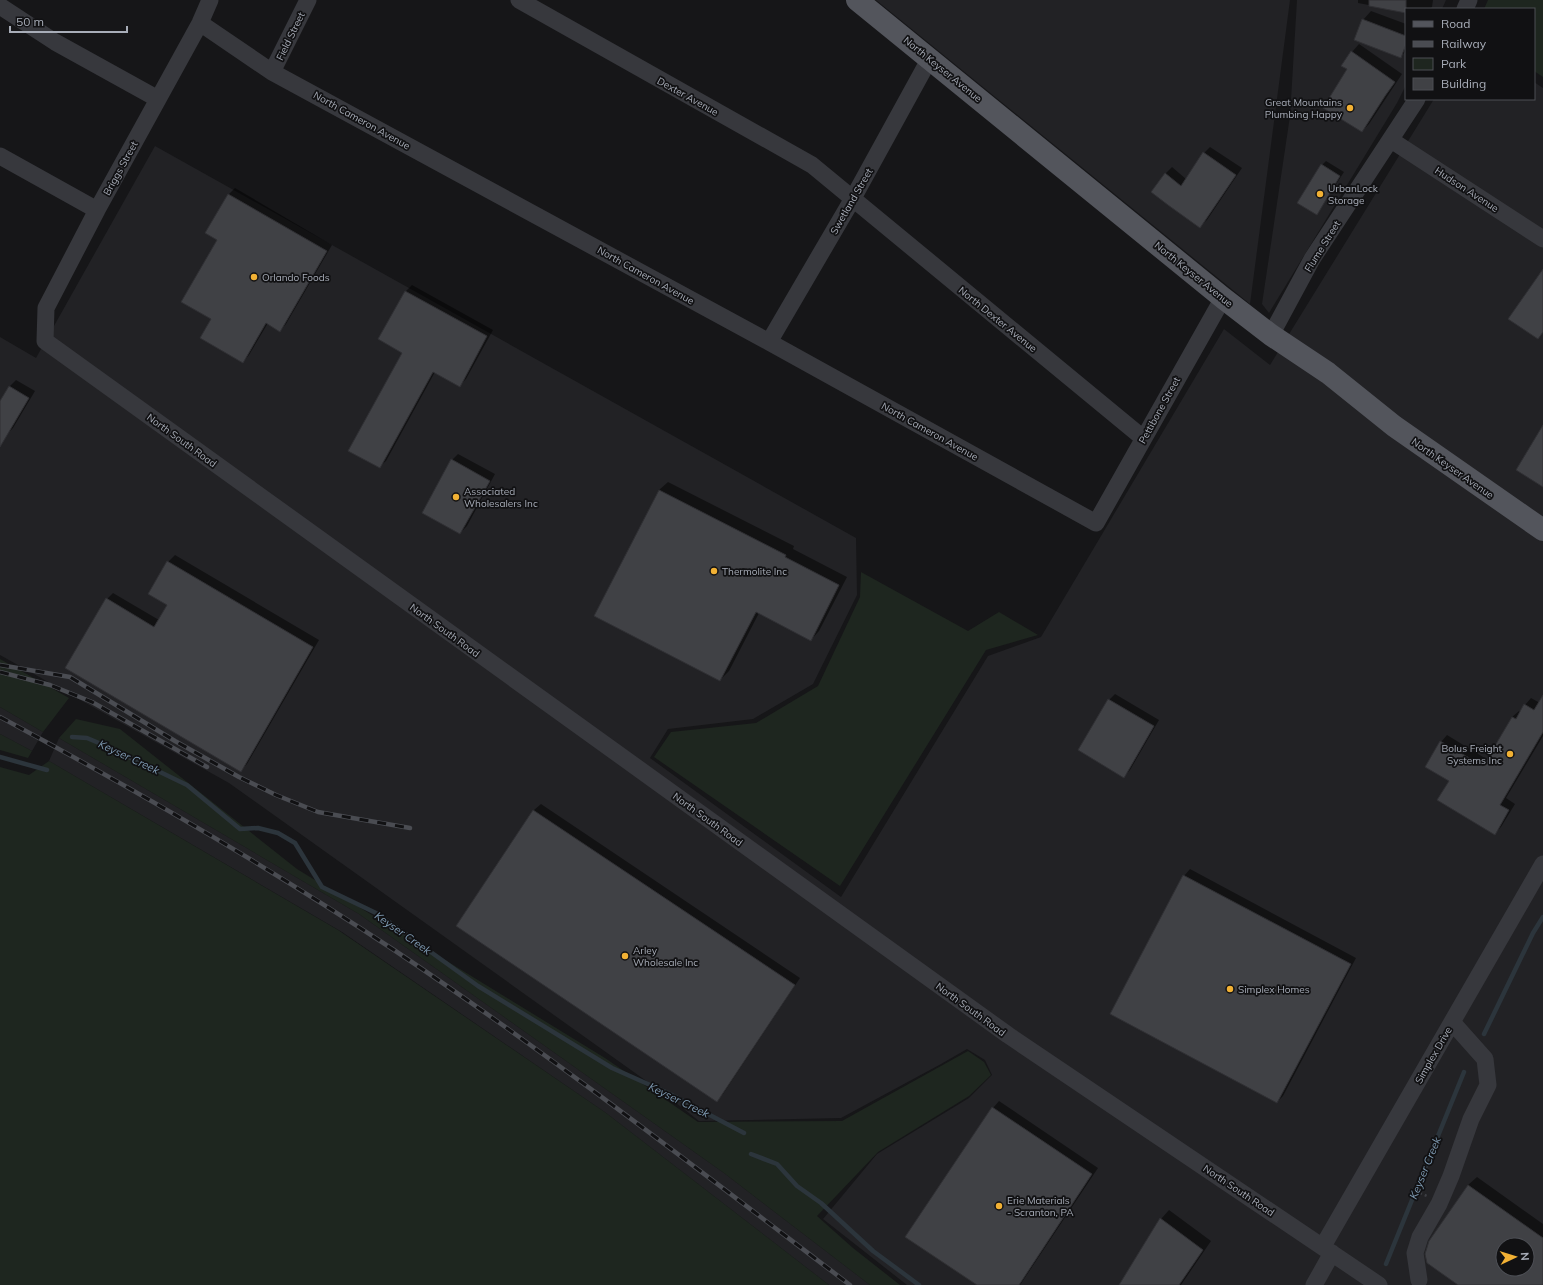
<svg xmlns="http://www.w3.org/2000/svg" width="1543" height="1285" viewBox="0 0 1543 1285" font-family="Mulish,sans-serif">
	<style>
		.built { fill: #222225; fill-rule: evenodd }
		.green { fill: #1e261f }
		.shadow { fill: #0007; fill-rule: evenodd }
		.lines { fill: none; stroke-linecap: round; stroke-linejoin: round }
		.stream { stroke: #2c353c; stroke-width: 4.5 }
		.building { fill: #404145; stroke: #303034; fill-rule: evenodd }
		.path { stroke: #3d3f44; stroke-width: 2.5; stroke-dasharray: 2 3; stroke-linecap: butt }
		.minor { stroke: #37383d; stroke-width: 17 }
		.major { stroke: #53555c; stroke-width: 22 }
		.rail-casing { stroke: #4a4c52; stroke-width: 4.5 }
		.rail { stroke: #111113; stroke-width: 3; stroke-dasharray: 9; stroke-linecap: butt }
		.poi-dot { fill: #f2b134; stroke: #111113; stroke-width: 1.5 }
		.labels { text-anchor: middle; stroke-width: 3.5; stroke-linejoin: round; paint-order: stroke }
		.street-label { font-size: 10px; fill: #a8adb8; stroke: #111113 }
		.poi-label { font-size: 10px; fill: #a8adb8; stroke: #111113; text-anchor: start }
		.water-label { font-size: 11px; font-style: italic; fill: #7f9bb3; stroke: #111113 }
	</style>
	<rect width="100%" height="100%" fill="#161618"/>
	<path class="built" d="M 876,0 L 1290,0 L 1250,304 Z
		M 1297,0 L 1446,0 L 1442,9 L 1406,9 L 1406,85 L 1397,103 L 1269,313 L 1262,304 L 1290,116 Z
		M 1534,82 L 1543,88 L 1543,1285 L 907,1285 L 823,1219 L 877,1154 L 969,1098 L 992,1075 L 985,1060 L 967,1049 L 941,1064 L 841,1118 L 699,1121 L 666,1095 L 229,783 L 0,655 L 0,337 L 36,358 L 155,146 L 856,538 L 857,595 L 813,684 L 753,719 L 668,729 L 650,758 L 841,897 L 988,656 L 1041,637 L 1224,329 L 1270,365 L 1434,99 L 1534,99 ZM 1503,1245 L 1527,1245 L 1527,1269 L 1503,1269 Z
		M 0,707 L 43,732 L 32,751 L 0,734 Z
		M 59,738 L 359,914 L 724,1173 L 870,1285 L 829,1285 L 606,1113 L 342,932 L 49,761 Z"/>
	<path class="green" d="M 1488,0 L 1543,0 L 1543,77 L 1534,71 L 1534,9 L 1484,9 Z
		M 861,572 L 968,631 L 999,612 L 1038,635 L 986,650 L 840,886 L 654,757 L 671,732 L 756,723 L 818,686 L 860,597 Z
		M 0,659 L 69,698 L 43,732 L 0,707 Z
		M 76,719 L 120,729 L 297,869 L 605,1058 L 698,1122 L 842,1121 L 968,1051 L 984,1062 L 991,1075 L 969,1096 L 878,1152 L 817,1216 L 853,1248 L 900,1285 L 870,1285 L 724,1173 L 359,914 L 59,738 Z
		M 0,734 L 32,751 L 28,758 L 0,750 Z
		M 49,761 L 338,930 L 606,1113 L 829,1285 L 0,1285 L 0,767 L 29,775 Z"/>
	<path class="shadow" d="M 1358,0 L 1433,0 L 1432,7 L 1430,9 L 1406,9 L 1406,12 L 1358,3 Z
		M 1371,11 L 1406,24 L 1406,51 L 1400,57 L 1363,20 Z
		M 1359,44 L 1402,74 L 1369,124 L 1362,131 L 1348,69 L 1352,52 Z
		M 1210,147 L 1242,168 L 1207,220 L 1200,226 L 1153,192 L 1166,173 L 1172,167 L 1186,179 L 1204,153 Z
		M 1326,161 L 1344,172 L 1320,209 L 1316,213 L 1322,165 Z
		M 235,188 L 332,245 L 286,324 L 280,331 L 268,323 L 249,355 L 243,362 L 213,319 L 218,240 L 206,233 L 229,194 Z
		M 412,285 L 493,330 L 466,379 L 459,386 L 435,372 L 386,461 L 379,467 L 404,352 L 380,339 L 406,291 Z
		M 16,380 L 35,391 L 13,428 L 6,435 L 0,431 L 0,403 L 10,386 Z
		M 458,454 L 495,474 L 467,526 L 460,533 L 452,460 Z
		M 668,482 L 794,546 L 793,549 L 847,577 L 819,631 L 811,640 L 759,613 L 729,671 L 720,680 L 595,615 L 659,490 Z
		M 175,555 L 319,640 L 247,764 L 241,770 L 107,599 L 113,593 L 159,620 L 168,605 L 149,594 L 168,562 Z
		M 1115,694 L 1159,720 L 1130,770 L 1124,776 L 1109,700 Z
		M 1543,697 L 1543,736 L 1506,798 L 1515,804 L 1501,827 L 1495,833 L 1450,780 L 1441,742 L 1447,735 L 1488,760 L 1512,717 L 1519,711 L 1521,712 L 1525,705 L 1531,698 L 1540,703 Z
		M 541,804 L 800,978 L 723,1094 L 717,1100 L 457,926 L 534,810 Z
		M 1190,869 L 1356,958 L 1283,1096 L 1277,1102 L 1111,1013 L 1184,876 Z
		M 999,1101 L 1098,1168 L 1020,1285 L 979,1285 L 993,1108 Z
		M 1477,1177 L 1543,1224 L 1543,1285 L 1459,1285 L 1468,1185 ZM 1503,1245 L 1527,1245 L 1527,1269 L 1503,1269 Z
		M 1169,1210 L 1211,1241 L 1181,1285 L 1120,1285 L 1161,1219 Z"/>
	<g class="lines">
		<path class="stream" d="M 72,737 L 87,738 L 106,746 L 187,785 L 240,829 L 258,828 L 278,833 L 295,843 L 322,887 L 378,914 L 478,986 L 612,1068 L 668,1093 L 744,1133
			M 0,757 L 47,770
			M 1484,1034 L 1533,933 L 1543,917
			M 751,1154 L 777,1164 L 797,1186 L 821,1203 L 873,1251 L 919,1285
			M 1386,1264 L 1464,1072"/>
	</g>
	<path class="building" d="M 1369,0 L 1406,0 L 1406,13 L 1369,6 Z
		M 1362,19 L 1406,36 L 1406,44 L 1401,58 L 1354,40 Z
		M 1351,51 L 1395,82 L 1385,96 L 1362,132 L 1323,108 L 1347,69 L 1341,66 Z
		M 1203,152 L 1236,175 L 1200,228 L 1168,205 L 1151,192 L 1165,173 L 1181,186 Z
		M 1321,164 L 1340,176 L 1317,215 L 1297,203 Z
		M 228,194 L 327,251 L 280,332 L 266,323 L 243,363 L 200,338 L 211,319 L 181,302 L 217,240 L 205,233 Z
		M 1543,269 L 1543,332 L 1538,339 L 1508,319 Z
		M 405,291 L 487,336 L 460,387 L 433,372 L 380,468 L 348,451 L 402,353 L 378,339 Z
		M 9,386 L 29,398 L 0,447 L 0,401 Z
		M 1543,425 L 1543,487 L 1516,470 Z
		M 451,459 L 490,481 L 460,534 L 422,513 Z
		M 659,490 L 786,555 L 785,557 L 839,585 L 811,641 L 756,612 L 720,681 L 594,616 Z
		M 167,561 L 313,647 L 241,772 L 65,668 L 106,598 L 154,627 L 167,605 L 148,594 Z
		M 1543,695 L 1543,732 L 1500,805 L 1509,810 L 1495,835 L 1437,800 L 1449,781 L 1425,767 L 1440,741 L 1483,766 L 1512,717 L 1516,719 L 1524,704 L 1534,710 Z
		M 1108,699 L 1154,726 L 1124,778 L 1078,750 Z
		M 533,810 L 795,985 L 717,1102 L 456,926 Z
		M 1183,875 L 1351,964 L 1277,1103 L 1110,1014 Z
		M 992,1107 L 1092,1174 L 1019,1285 L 977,1285 L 905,1237 Z
		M 1468,1185 L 1543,1238 L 1543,1285 L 1458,1285 L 1427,1263 L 1425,1254 L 1429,1241 ZM 1503,1245 L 1527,1245 L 1527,1269 L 1503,1269 Z
		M 1160,1218 L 1203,1250 L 1179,1285 L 1119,1285 Z"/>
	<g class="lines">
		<path class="path" d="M 1411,1189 L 1427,1196"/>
		<path class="minor" d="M 210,0 L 200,23 L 97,210 L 46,308 L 45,341 L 1008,1035 L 1379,1285
			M 519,0 L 812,165 L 1143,438
			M 0,6 L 55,42 L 158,99
			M 1465,9 L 1469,0
			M 200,23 L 272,72 L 769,342 L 1096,523 L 1223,298
			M 272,72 L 308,0
			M 1391,140 L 1543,239
			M 0,156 L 97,210
			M 1271,335 L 1312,259 L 1417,99
			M 769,342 L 852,200 L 930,58
			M 1323,1246 L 1543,864
			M 1419,1280 L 1415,1253 L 1420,1237 L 1439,1204 L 1451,1176 L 1471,1119 L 1488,1085 L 1485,1059 L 1452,1022
			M 1314,1285 L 1332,1253"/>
		<path class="major" d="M 857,0 L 1223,298 L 1271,335 L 1328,373 L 1394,426 L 1543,530"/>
		<defs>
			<path id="rail" d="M 0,665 L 70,677 L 175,741 L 239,777 L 276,795 L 318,812 L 410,828
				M 0,672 L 50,685 L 92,702 L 207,767
				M 0,717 C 134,789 267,866 394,950 C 551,1055 700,1171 850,1285"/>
		</defs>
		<use href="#rail" class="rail-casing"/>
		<use href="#rail" class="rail"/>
	</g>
	<g class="poi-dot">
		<circle cx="1350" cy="108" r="4"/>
		<circle cx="1320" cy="194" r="4"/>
		<circle cx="254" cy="277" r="4"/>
		<circle cx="456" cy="497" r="4"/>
		<circle cx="714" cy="571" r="4"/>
		<circle cx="1510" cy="754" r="4"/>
		<circle cx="625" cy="956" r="4"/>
		<circle cx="1230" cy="989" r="4"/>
		<circle cx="999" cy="1206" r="4"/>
	</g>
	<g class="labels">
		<g class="street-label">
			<text transform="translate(290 36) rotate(-64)" y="4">Field Street</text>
			<text transform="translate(943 69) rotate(39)" y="4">North Keyser Avenue</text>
			<text transform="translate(688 96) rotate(29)" y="4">Dexter Avenue</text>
			<text transform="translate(362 120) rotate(29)" y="4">North Cameron Avenue</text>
			<text transform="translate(120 168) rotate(-61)" y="4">Briggs Street</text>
			<text transform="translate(1467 189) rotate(33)" y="4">Hudson Avenue</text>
			<text transform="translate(851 201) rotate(-60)" y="4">Swetland Street</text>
			<text transform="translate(1322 246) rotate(-58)" y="4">Flume Street</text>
			<text transform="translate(1194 274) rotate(39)" y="4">North Keyser Avenue</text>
			<text transform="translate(646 275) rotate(29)" y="4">North Cameron Avenue</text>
			<text transform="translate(998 319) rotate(39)" y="4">North Dexter Avenue</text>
			<text transform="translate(1159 410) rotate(-61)" y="4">Pettibone Street</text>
			<text transform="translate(930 431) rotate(29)" y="4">North Cameron Avenue</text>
			<text transform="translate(182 440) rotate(36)" y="4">North South Road</text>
			<text transform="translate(1453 468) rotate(35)" y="4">North Keyser Avenue</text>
			<text transform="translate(445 630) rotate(36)" y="4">North South Road</text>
			<text transform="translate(708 819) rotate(36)" y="4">North South Road</text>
			<text transform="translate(971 1009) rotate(36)" y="4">North South Road</text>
			<text transform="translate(1433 1055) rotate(-60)" y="4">Simplex Drive</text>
			<text transform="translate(1239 1190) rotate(34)" y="4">North South Road</text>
		</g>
		<g class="poi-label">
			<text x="1342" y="106" text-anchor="end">Great Mountains<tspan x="1342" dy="12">Plumbing Happy</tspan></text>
			<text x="1328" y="192">UrbanLock<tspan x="1328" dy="12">Storage</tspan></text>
			<text x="262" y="281">Orlando Foods</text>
			<text x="464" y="495">Associated<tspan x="464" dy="12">Wholesalers Inc</tspan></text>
			<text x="722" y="575">Thermolite Inc</text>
			<text x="1502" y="752" text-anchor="end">Bolus Freight<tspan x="1502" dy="12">Systems Inc</tspan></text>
			<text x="633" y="954">Arley<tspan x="633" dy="12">Wholesale Inc</tspan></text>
			<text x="1238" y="993">Simplex Homes</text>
			<text x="1007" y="1204">Erie Materials<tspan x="1007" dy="12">- Scranton, PA</tspan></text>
		</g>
		<g class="water-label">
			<text transform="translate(129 757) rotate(25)" y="4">Keyser Creek</text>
			<text transform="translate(403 933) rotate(35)" y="4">Keyser Creek</text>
			<text transform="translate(679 1100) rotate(26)" y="4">Keyser Creek</text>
			<text transform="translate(1425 1168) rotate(-68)" y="4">Keyser Creek</text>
		</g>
	</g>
	<rect x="1405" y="8" width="130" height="92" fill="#111113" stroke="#4d4f55"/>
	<rect x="1413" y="21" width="20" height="6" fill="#53555c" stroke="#4d4f55"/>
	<text x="1441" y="28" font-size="12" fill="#a8adb8">Road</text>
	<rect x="1413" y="41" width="20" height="6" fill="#4a4c52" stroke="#4d4f55"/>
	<text x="1441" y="48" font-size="12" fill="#a8adb8">Railway</text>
	<rect x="1413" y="58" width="20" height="12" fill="#1e261f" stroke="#4d4f55"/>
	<text x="1441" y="68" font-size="12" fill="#a8adb8">Park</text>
	<rect x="1413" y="78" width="20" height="12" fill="#404145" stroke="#4d4f55"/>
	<text x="1441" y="88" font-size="12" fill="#a8adb8">Building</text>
	<g transform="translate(1515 1257) rotate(86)"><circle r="19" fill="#111113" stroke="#4d4f55"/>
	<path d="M0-3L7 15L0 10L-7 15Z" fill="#f2b134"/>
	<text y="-6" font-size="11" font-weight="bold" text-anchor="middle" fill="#a8adb8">N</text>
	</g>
	<path d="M10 26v6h117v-6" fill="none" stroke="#a8adb8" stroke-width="2"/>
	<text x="16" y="26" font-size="12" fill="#a8adb8" stroke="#111113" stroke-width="3" paint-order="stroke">50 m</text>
</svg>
